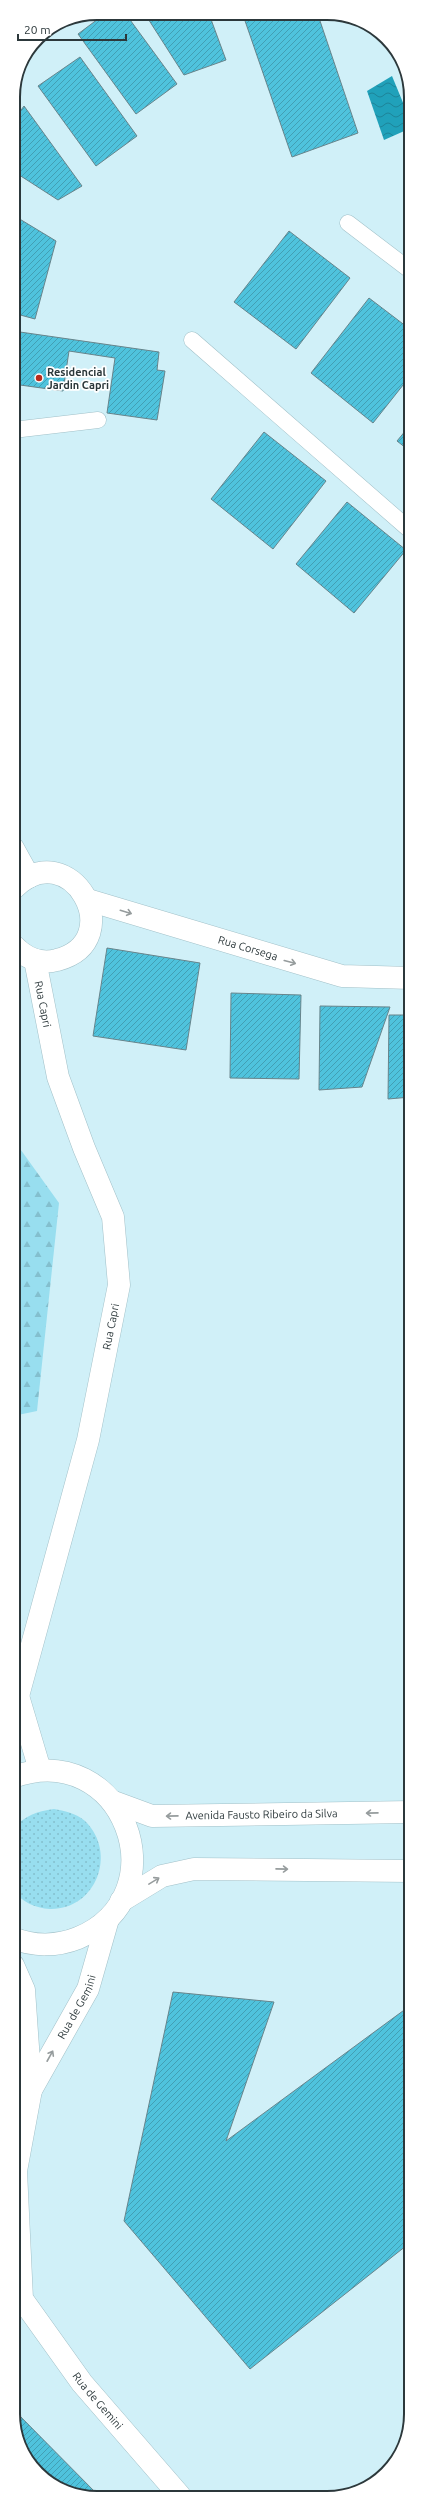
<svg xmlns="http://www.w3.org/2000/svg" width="424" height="2511" viewBox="0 0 424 2511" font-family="Ubuntu,sans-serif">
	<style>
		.grass { fill: url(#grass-dots) }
		.forest { fill: url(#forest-firs) }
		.water { fill: url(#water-waves) }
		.building { fill: url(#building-hatch); stroke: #67848b }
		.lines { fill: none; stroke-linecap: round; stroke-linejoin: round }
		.service-casing { stroke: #a1c0c8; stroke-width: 17 }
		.minor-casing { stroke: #a1c0c8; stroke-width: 23 }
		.tertiary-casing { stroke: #a1c0c8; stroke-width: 23 }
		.primary-casing { stroke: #a1c0c8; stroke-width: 23 }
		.service { stroke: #fff; stroke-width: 16 }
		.minor { stroke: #fff; stroke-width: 22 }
		.tertiary { stroke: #fff; stroke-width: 22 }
		.primary { stroke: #fff; stroke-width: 22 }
		.oneway { stroke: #969c9d }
		.poi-dot { fill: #b82b1c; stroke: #fff; stroke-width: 1.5 }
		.labels { text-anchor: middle; stroke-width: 3.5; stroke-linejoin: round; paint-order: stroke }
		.poi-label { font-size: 11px; font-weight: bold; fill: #2c383b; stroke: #fff; text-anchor: start }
		.street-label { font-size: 11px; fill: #2c383b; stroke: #fff }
		.rim { fill: none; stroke: #2c383b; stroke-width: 2 }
	</style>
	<defs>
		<pattern id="grass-dots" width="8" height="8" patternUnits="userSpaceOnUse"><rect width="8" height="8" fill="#98deef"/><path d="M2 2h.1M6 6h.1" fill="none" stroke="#83bfce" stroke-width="1.8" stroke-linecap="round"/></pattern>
		<pattern id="forest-firs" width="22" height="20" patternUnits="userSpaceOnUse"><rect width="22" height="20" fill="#98deef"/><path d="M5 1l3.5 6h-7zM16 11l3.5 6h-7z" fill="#83bfce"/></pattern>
		<pattern id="water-waves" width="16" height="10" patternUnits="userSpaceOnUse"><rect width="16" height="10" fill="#20a1ba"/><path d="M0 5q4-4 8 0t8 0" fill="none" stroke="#1c8498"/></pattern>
		<pattern id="building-hatch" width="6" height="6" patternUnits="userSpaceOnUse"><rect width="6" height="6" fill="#4fc3dd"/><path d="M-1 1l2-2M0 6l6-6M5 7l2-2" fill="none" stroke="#429fb4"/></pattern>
	</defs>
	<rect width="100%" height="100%" fill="#d0f0f8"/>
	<path class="grass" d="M 54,1809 C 64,1811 76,1813 85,1821 C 118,1853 96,1910 50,1909 C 35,1908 22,1902 13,1890 L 13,1828 C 26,1816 36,1811 54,1809 Z"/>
	<path class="forest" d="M 13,1139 L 59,1203 L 37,1411 L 13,1416 Z"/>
	<path class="water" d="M 392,76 L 411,122 L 411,128 L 384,140 L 367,91 Z"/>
	<path class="building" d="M 106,13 L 125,13 L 177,84 L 136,114 L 78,34 Z
		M 145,14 L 209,14 L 226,60 L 184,75 Z
		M 243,15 L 318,15 L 358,133 L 292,157 Z
		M 80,57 L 137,136 L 96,166 L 38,86 Z
		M 24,106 L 82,186 L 58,200 L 13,171 L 13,121 Z
		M 13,215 L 56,241 L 35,319 L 13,313 Z
		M 289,231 L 350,278 L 296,349 L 234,302 Z
		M 369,298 L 411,330 L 411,375 L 373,423 L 311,373 Z
		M 13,331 L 159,352 L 157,370 L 165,371 L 157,420 L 107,413 L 115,358 L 69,351 L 63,391 L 13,384 Z
		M 411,424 L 411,452 L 397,441 Z
		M 264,432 L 326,481 L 273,549 L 211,499 Z
		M 347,502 L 406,550 L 354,613 L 296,564 Z
		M 107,948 L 200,963 L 186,1050 L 93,1036 Z
		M 231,993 L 301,995 L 299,1079 L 230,1078 Z
		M 320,1006 L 390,1007 L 362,1087 L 319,1090 Z
		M 389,1015 L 411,1015 L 411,1097 L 388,1099 Z
		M 13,1480 L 17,1480 L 15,1564 L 13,1564 Z
		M 173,1992 L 274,2002 L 226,2141 L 411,2005 L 411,2242 L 250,2369 L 124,2221 Z
		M 13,2409 L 98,2495 L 75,2495 L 34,2469 L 13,2420 Z"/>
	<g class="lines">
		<defs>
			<path id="service" d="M 348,223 L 411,271
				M 192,340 L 411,531
				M 13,430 L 98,420"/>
			<g id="minor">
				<path d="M 13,848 L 29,877"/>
				<path d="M 13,889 C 70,831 131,941 57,960 C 40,965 24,957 13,945"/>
				<path id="s1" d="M 88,900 L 342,976 L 411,978"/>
				<path id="s2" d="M 18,1696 L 88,1440 L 119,1285 L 113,1217 L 84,1148 L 58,1077 L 35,960"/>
			</g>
			<g id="tertiary">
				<path d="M 13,1691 L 18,1696 L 40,1770"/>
				<path id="s3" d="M 13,1965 L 24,1990 L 31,2090 L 16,2171 L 22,2299 L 82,2383 L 180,2496"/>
				<path id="s4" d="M 31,2090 L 88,1989 L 108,1919"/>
			</g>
			<g id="primary">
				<path d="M 13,1777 C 123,1737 182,1895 78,1938 C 58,1946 34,1947 13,1938"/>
				<path id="s5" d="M 114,1802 L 152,1816 L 411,1812"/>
				<path d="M 121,1901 L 162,1876 L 194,1869 L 411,1871"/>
			</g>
		</defs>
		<use href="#service" class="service-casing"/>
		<use href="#minor" class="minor-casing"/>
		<use href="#tertiary" class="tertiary-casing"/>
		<use href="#primary" class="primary-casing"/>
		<use href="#service" class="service"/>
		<use href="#minor" class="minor"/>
		<use href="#tertiary" class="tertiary"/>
		<use href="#primary" class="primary"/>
	</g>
	<defs><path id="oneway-shaft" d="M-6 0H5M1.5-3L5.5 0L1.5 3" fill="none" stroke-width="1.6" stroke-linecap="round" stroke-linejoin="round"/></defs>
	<g class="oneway">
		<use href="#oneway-shaft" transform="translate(126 912) rotate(17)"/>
		<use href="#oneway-shaft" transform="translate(290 962) rotate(15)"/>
		<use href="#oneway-shaft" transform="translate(372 1813) rotate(179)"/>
		<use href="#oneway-shaft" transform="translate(172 1816) rotate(179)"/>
		<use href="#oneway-shaft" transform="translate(282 1869) rotate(1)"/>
		<use href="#oneway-shaft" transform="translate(154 1881) rotate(-31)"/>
		<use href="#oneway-shaft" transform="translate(50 2056) rotate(-61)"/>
	</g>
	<circle class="poi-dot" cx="39" cy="378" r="4"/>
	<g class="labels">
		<g class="poi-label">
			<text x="47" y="376">Residencial<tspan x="47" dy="13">Jardin Capri</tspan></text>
		</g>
		<g class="street-label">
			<text dy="4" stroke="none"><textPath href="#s1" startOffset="167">Rua Corsega</textPath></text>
			<text transform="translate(43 1004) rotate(79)" y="4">Rua Capri</text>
			<text dy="4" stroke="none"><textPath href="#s2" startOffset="381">Rua Capri</textPath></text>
			<text dy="4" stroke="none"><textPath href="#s5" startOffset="150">Avenida Fausto Ribeiro da Silva</textPath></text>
			<text dy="4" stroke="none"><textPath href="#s4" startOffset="95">Rua de Gemini</textPath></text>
			<text dy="4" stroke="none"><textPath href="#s3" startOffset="465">Rua de Gemini</textPath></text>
		</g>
	</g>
	<path d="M0 0H424V2511H0ZM97 20H327A77 77 0 0 1 404 97V2414A77 77 0 0 1 327 2491H97A77 77 0 0 1 20 2414V97A77 77 0 0 1 97 20Z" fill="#fff" fill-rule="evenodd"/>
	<path class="rim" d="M97 20H327A77 77 0 0 1 404 97V2414A77 77 0 0 1 327 2491H97A77 77 0 0 1 20 2414V97A77 77 0 0 1 97 20Z"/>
	<path d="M18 34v6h108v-6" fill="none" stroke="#2c383b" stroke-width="2"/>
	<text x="24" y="34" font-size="12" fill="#2c383b" stroke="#ffffff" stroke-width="3" paint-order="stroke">20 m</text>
</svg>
